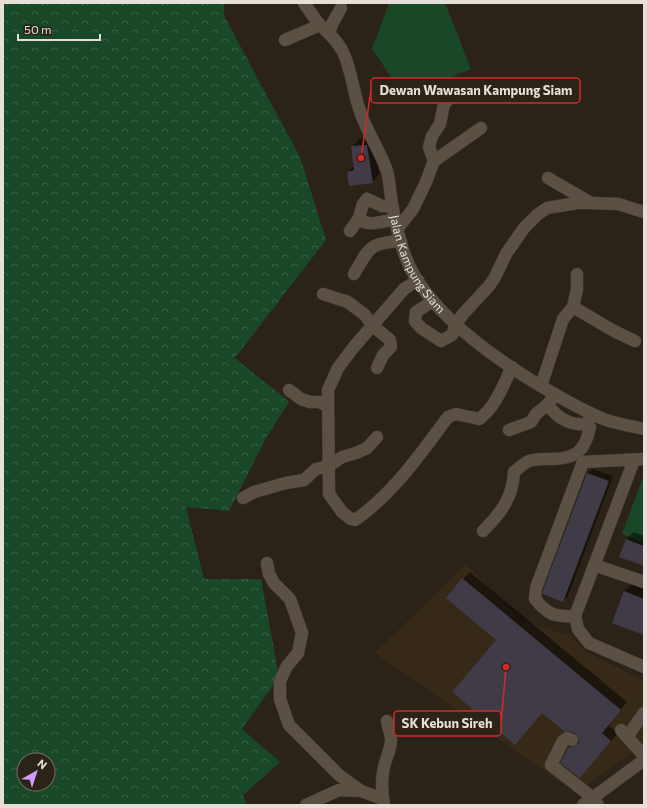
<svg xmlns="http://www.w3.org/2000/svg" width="647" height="808" viewBox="0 0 647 808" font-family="Commissioner,sans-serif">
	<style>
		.built { fill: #362918 }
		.green { fill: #184828 }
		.forest { fill: url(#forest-crowns); fill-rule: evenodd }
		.shadow { fill: #0007 }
		.building { fill: #413b48 }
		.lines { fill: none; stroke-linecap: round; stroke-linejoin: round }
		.minor-casing { stroke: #463f37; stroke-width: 13 }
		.minor { stroke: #5a5044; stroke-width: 12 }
		.labels { text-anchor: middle; stroke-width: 3; stroke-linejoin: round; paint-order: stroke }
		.street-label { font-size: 12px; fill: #e5dfd7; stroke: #2c2318 }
		.leader { fill: none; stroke: #d62828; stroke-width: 1.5 }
		.callout-dot { fill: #d62828; stroke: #2c2318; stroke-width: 1.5 }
		.callout { fill: #2c2318; stroke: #d62828; stroke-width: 1.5 }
		.callout-label { font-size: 13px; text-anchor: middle; font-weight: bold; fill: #e5dfd7 }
	</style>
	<defs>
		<pattern id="forest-crowns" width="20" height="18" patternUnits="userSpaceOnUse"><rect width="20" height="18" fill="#184828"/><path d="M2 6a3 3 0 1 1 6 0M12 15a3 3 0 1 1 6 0" fill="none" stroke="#396246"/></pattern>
	</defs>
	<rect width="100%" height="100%" fill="#2c2318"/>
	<path class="built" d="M 466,564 L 520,620 L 571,636 L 585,651 L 644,681 L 644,744 L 576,793 L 375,653 Z"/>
	<path class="green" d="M 389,3 L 445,3 L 471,69 L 405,97 L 372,49 Z
		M 643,477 L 644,477 L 644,543 L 622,534 Z"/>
	<path class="forest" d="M 3,3 L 224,3 L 224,16 L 300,157 L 326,240 L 235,358 L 289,402 L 266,438 L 229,511 L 186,507 L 204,579 L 261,579 L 279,677 L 242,729 L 280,762 L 243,795 L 246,805 L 3,805 ZM 24,760 L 48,760 L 48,784 L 24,784 Z"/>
	<path class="shadow" d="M 374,138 L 379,174 L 372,182 L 348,172 L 354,166 L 352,147 L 359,139 Z
		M 593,469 L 613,476 L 568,596 L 563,601 L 588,473 Z
		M 634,532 L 644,536 L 644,565 L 626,539 Z
		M 470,572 L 627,702 L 608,725 L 618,733 L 587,769 L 569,747 L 577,740 L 580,740 L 576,732 L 498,640 L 463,579 Z
		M 639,577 L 644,579 L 644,634 L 624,592 Z"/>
	<path class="building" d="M 367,145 L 373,183 L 349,186 L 347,172 L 354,170 L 351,146 Z
		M 587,473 L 609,481 L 563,602 L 543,594 L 543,590 Z
		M 626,539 L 644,546 L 644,566 L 619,557 Z
		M 462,578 L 621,710 L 602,733 L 611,741 L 580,778 L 560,763 L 569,747 L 573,747 L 579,743 L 579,739 L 575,733 L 569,731 L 564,731 L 542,713 L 515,745 L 452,692 L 496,640 L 446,598 Z
		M 624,591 L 644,599 L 644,635 L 612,623 Z"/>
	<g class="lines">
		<defs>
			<g id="minor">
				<path id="s1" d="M 304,3 C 309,10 314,18 320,25 C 328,33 336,39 342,50 C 353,71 353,97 363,119 C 370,137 381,153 387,171 C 390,182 390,193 392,204 C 395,224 403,256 413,273 C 443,326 513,371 565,400 C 578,407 592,415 606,420 C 618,424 631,426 644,429"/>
				<path d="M 329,33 L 332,24 L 341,8"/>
				<path d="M 285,40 L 320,25"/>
				<path d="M 434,161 L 481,128"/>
				<path d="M 548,178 L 591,203"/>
				<path d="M 359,218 C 366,228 384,221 396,219"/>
				<path d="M 398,228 L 413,209 L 426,182 L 434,161 L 429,147 L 432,136 L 440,124 L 444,104 L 460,88"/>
				<path d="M 350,231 L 359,218 L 363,204 L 367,199 L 382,206 L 392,206"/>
				<path d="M 354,274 C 370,247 369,243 401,241"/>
				<path d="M 418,280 L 404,289 L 353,348 L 338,368 L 328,390 L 329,494 L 342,512 L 351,519 L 355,520 C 394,493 420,454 448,417 L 456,414 L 479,419 C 496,407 503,385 512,367"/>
				<path d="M 323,294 L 348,302 L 365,315 L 373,326 L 390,340 L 391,347 L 383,355 L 377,368"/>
				<path d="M 433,301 L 416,312 L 415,321 L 421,328 L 441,341 L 452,335 L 456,324 L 463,314 L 489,286 L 495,277 L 506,254 L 524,228 L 537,215 L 547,208 L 577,203 L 591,203 L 618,204 L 644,212"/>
				<path d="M 573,307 L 614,331 L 635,341"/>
				<path d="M 541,386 L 563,319 L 573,307 L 577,289 L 577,274"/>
				<path d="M 289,390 L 301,399 L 310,402 L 320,402 L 328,407"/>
				<path d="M 548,404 C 556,418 571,426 587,424 L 590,417"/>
				<path d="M 509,430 L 531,422 L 536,414 L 548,404 L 555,394"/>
				<path d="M 634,460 L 575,616 L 578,629 L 589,643 L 644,667"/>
				<path d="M 243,498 L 254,492 L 286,483 L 304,480 L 316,469 L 329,466 L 342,457 L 356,453 L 367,448 L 377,437"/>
				<path d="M 483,531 C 501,513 513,497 514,472 C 519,468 524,463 529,461 C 536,458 544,459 551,459 C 576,459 585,451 590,427 L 587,424"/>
				<path d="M 267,563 L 269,574 L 274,583 L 290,599 L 302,633 L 298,653 L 287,666 L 280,681 L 280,699 L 289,725 L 339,775 L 361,791"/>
				<path d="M 594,565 L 644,582"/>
				<path d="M 575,616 C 555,617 548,615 535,599 L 536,588 L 583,462 L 644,459"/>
				<path d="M 621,730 L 644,756"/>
				<path d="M 627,737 L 644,713"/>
				<path d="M 572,740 L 567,738 L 563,741 L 551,765 L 593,798 L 598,805"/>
				<path d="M 306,805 L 339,790 L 361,791 L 383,799"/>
				<path d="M 384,805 C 382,794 381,779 384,767 C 386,758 391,749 391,740 C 391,734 388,727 387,721"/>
				<path d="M 583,805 L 644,760"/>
			</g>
		</defs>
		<use href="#minor" class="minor-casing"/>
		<use href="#minor" class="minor"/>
	</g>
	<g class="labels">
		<g class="street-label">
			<text dy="4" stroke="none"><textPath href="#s1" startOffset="290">Jalan Kampung Siam</textPath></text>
		</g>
	</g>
	<path class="leader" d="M361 158L371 90M506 667L501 724"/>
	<g class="callout-dot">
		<circle cx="361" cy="158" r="4"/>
		<circle cx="506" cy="667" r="4"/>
	</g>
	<g class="callout">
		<rect x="371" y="78" width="209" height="25" rx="4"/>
		<rect x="394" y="711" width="107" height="25" rx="4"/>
	</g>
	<g class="callout-label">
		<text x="476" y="95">Dewan Wawasan Kampung Siam</text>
		<text x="447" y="728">SK Kebun Sireh</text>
	</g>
	<rect width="647" height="808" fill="none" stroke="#e5dfd7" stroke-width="8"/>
	<g transform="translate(36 772) rotate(39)"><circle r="19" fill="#2c2318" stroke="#766e64"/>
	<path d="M0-3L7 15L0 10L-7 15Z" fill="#d39cfc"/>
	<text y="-6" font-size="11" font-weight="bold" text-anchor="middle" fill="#e5dfd7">N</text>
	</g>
	<path d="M18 34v6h82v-6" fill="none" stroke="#e5dfd7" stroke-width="2"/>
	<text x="24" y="34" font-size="12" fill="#e5dfd7" stroke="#2c2318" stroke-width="3" paint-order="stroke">50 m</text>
</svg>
